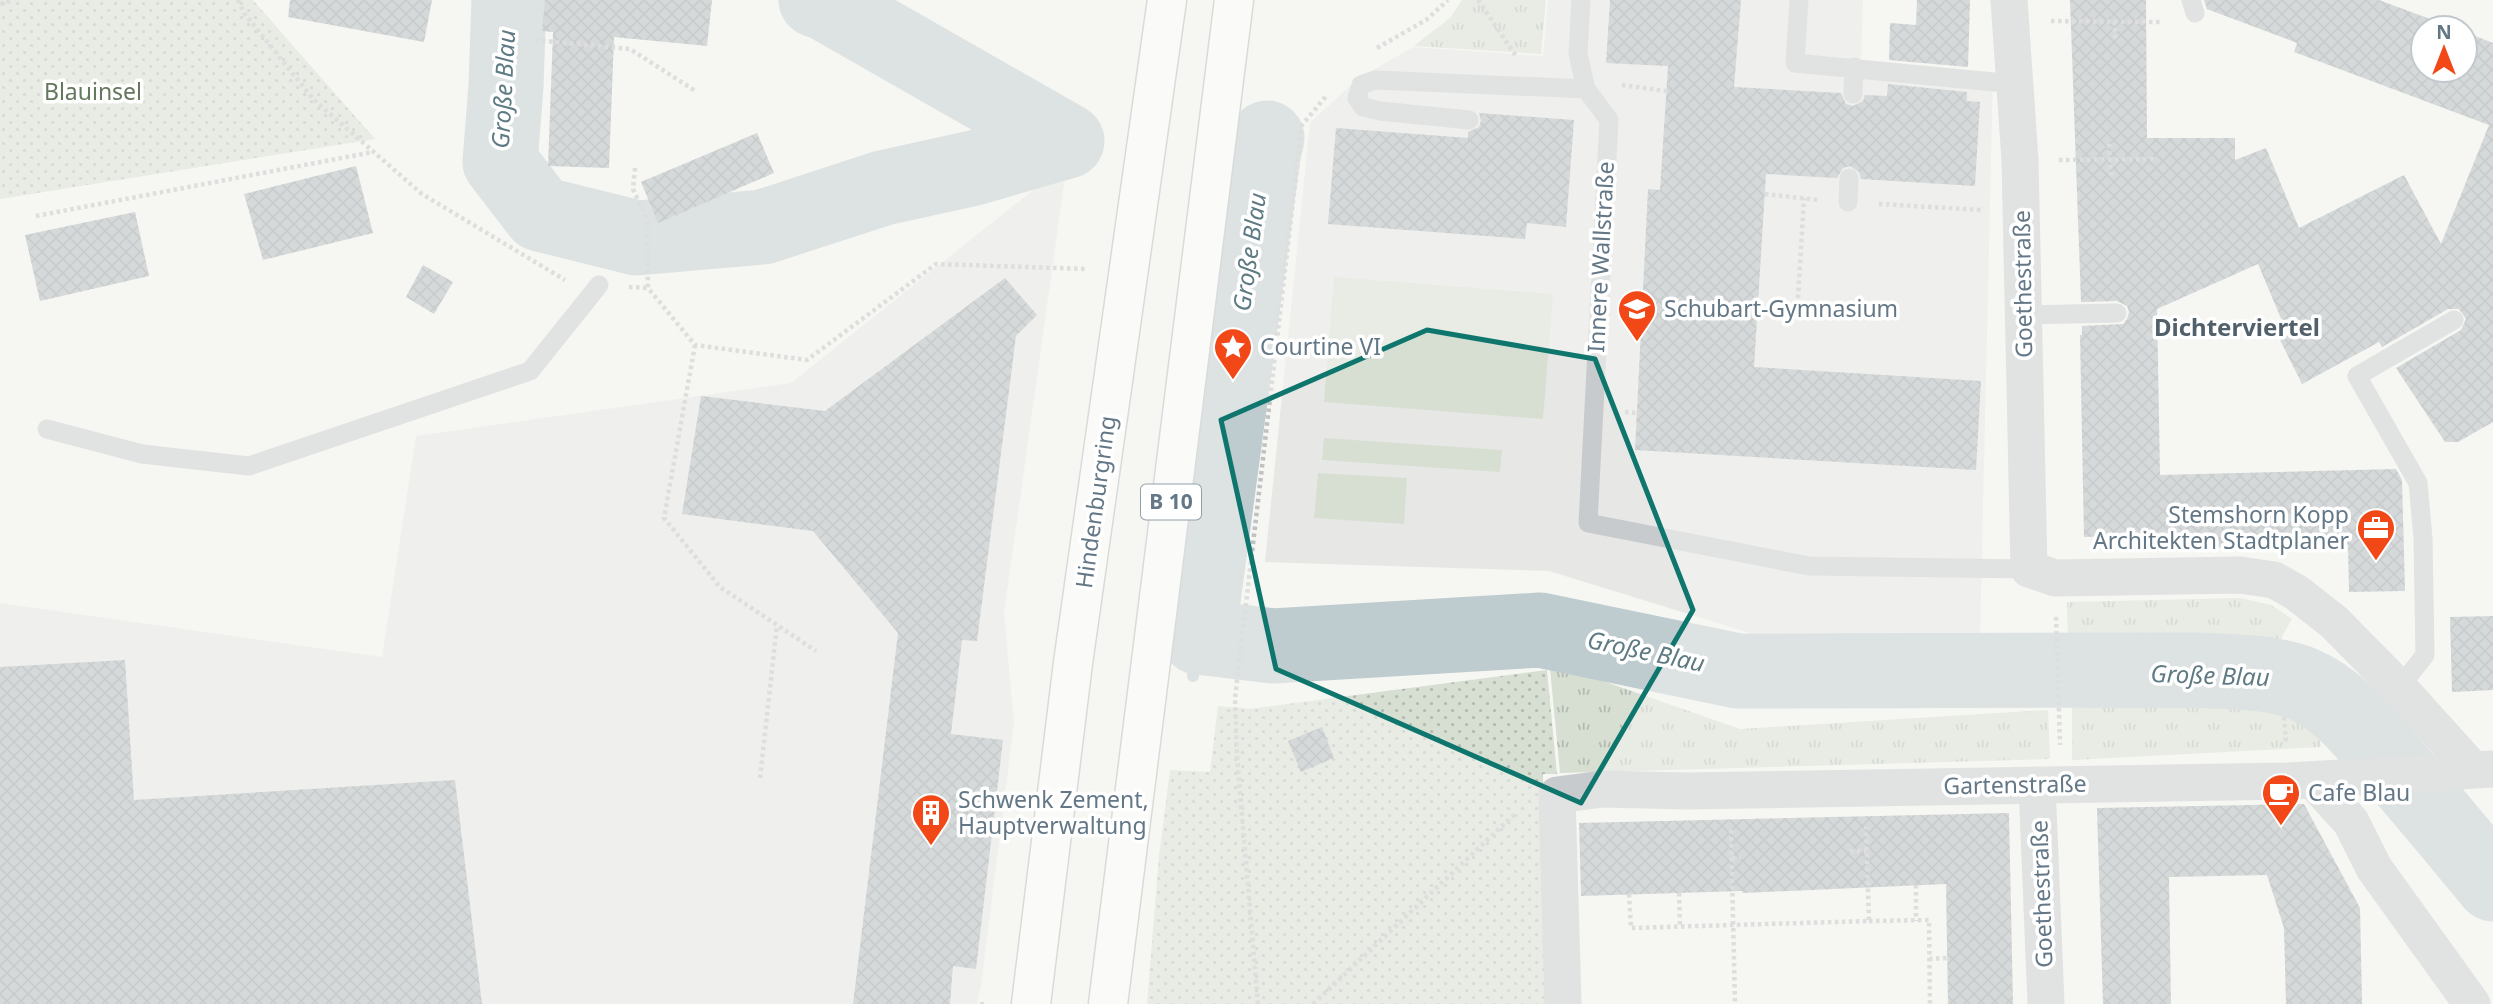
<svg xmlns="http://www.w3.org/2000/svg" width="2493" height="1004" viewBox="0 0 2493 1004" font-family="'Noto Sans',sans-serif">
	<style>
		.built { fill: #e7e8e6 }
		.grass { fill: url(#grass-tufts) }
		.park { fill: url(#park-dots) }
		.pitch { fill: #d7dfd3 }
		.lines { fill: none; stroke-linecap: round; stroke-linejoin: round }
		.stream { stroke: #becbcf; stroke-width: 12 }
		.river { stroke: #becbcf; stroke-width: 75 }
		.building { fill: url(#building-cross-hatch) }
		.highway-casing { stroke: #b7bbbe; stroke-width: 41 }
		.path { stroke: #bfc1c3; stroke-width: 4.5; stroke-dasharray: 3.5 3.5; stroke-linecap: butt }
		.lane { stroke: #c8cbce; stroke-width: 19 }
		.street { stroke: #c8cbce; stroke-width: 37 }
		.highway { stroke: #fff; stroke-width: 38 }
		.marked { fill: none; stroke: #0f766e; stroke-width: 5; stroke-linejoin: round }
		.labels { text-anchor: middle; stroke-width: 7; stroke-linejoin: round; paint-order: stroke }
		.shield { fill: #fff; stroke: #92a0aa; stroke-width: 2 }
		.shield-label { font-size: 21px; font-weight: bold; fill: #637786 }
		.park-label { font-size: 23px; fill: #64785e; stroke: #fff }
		.street-label { font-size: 23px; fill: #637786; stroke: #fff }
		.poi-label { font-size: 23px; fill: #637786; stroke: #fff; text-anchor: start }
		.water-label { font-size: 24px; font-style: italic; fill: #5e7a83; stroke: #fff }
		.neighbourhood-label { font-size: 24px; font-weight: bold; fill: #51606b; stroke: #fff }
	</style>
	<defs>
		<pattern id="grass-tufts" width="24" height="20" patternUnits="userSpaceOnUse" patternTransform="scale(1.75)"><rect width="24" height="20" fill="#d7dfd3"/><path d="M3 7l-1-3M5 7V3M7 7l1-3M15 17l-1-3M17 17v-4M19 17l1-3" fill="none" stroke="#b2bab1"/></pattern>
		<pattern id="park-dots" width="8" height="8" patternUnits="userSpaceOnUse" patternTransform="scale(1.75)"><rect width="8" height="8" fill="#d7dfd3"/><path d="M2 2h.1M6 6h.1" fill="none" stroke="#b2bab1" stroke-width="1.8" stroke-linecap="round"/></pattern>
		<pattern id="building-cross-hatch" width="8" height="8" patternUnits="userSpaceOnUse" patternTransform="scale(1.75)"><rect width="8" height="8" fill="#afb7bc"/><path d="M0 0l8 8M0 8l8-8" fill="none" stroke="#929a9e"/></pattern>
	</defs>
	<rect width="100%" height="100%" fill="#f6f6f2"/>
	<path class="built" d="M 1548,0 L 1863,0 L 1861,64 L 1993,74 L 1980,640 L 1776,641 L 1549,571 L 1265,562 L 1310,123 L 1356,80 L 1413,47 L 1543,56 Z
		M 1067,163 L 1004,613 L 1014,723 L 981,986 L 977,1004 L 0,1004 L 0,603 L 382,657 L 416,436 L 791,383 Z"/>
	<path class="grass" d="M 1462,0 L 1546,0 L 1541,54 L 1414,46 L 1450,18 Z
		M 2240,598 L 2271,605 L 2292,619 L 2280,640 L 2068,643 L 2067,602 Z
		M 1550,669 L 1583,674 L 1740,729 L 2048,710 L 2050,759 L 1560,773 Z
		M 2188,701 L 2280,708 L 2316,721 L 2321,747 L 2072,760 L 2072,708 Z"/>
	<path class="park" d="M 0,0 L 253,0 L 375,139 L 0,199 Z
		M 1547,670 L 1557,774 L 1543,774 L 1547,1004 L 1147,1004 L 1159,857 L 1170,770 L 1210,772 L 1218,706 L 1250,709 Z"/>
	<path class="pitch" d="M 1334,277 L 1553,294 L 1543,419 L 1324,402 Z
		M 1324,438 L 1502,450 L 1500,472 L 1322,460 Z
		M 1318,473 L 1407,478 L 1404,524 L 1314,518 Z"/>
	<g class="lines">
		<path class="stream" d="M 1193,676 L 1198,637"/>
		<path class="river" d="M 509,0 L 506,86 L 500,162 L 540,214 L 637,238 L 763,227 L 883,188 L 974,168 L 1067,141
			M 816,0 L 825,3 L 1067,141
			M 1267,138 L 1263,155 L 1198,637 L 1273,646 L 1540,630 L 1738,671 L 2197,670 C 2229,672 2272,671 2303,684 C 2341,700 2366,735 2393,765 C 2427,804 2460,844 2493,884"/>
	</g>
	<path class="building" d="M 290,0 L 432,0 L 424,42 L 288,17 Z
		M 545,0 L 712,0 L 707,46 L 614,37 L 609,168 L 548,166 L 553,32 L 542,31 Z
		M 1610,0 L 1741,0 L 1734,87 L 1841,93 L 1846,104 L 1853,106 L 1863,101 L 1865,95 L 1887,96 L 1888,84 L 1967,92 L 1967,101 L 1980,102 L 1975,186 L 1861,179 L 1859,172 L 1850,166 L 1843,168 L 1837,178 L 1766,174 L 1754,367 L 1981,381 L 1976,470 L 1635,450 L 1648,189 L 1660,190 L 1668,66 L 1606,63 Z
		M 1917,0 L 1970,0 L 1968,67 L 1889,60 L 1890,23 L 1916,25 Z
		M 2070,0 L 2146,0 L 2147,138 L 2235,138 L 2235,160 L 2266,148 L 2299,228 L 2404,175 L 2441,244 L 2489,125 L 2294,52 L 2297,43 L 2207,9 L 2204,0 L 2379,0 L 2454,28 L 2423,28 L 2423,70 L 2465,70 L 2465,32 L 2493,43 L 2493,422 L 2458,442 L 2445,442 L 2396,368 L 2461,330 L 2466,319 L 2459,309 L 2448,309 L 2382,347 L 2379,342 L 2302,384 L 2280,340 L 2288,335 L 2258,264 L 2157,309 L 2160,475 L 2396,469 L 2402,480 L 2405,591 L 2349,592 L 2348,545 L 2149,549 L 2149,535 L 2084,537 L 2080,335 L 2082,335 L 2082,326 L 2123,324 L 2127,319 L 2129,312 L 2127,306 L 2117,301 L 2081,302 Z
		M 1479,113 L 1574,120 L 1566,227 L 1527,223 L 1525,239 L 1328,224 L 1336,128 L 1468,138 L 1468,132 L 1479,127 L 1481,121 Z
		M 757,133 L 774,173 L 658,223 L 641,182 Z
		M 356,166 L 373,233 L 263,260 L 244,194 Z
		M 135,212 L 149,276 L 40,301 L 25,235 Z
		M 423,265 L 453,282 L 434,314 L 406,297 Z
		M 1005,278 L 1037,315 L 1016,336 L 977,641 L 962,640 L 951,734 L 1003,740 L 976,969 L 953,966 L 950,1004 L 853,1004 L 898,633 L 813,531 L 682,514 L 701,396 L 825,411 Z
		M 2493,616 L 2493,690 L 2452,692 L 2450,617 Z
		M 125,660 L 134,800 L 455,780 L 482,1004 L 0,1004 L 0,667 Z
		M 1322,727 L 1334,758 L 1301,772 L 1288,741 Z
		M 2304,804 L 2360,908 L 2362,1004 L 2286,1004 L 2284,928 L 2267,875 L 2169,877 L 2171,1004 L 2103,1004 L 2097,808 Z
		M 2009,813 L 2013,1004 L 1948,1004 L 1946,884 L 1743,893 L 1742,891 L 1581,896 L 1579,823 Z"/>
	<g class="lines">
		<defs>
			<path id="highway" d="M 1031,1004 L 1073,663 L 1167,0
				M 1108,1004 L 1234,0"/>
		</defs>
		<use href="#highway" class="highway-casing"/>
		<path class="path" d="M 238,0 L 244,13 L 314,100 L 422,194 L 565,280
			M 1478,0 L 1516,56
			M 0,4 L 12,0
			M 2051,21 L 2162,22
			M 2115,21 L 2115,39
			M 535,40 L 630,49 L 697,92
			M 1377,48 L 1426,20 L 1448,0
			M 1622,85 L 1666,91
			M 2109,144 L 2111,175
			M 2059,160 L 2156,159
			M 635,168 L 633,189 L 647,219 L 648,288 L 695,345 L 807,360 L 936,264 L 1087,269
			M 1765,194 L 1818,200
			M 1879,204 L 1982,210
			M 36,216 L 373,152
			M 629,287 L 648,288
			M 1798,298 L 1804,198
			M 695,345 L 664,518 L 720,587 L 816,651
			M 1625,412 L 1637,413
			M 2056,617 L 2060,745
			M 2284,717 L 2286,742
			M 760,778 L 777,625
			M 1731,830 L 1735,1004
			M 1850,851 L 1866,851
			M 1732,858 L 1741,857
			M 1916,885 L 1916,921
			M 1679,893 L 1680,925
			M 1629,894 L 1631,928 L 1869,921 L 1866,827
			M 1869,921 L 1929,920 L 1930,1004
			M 1929,959 L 1947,958
			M 982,1004 L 982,1002
			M 1258,1004 L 1237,757 L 1235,698 L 1302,125 L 1327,95
			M 1313,1004 L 1516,813"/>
		<path class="lane" d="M 1581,0 L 1578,54 L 1586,89 L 1609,120 L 1588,523 L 1809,566 L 2029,569
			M 1799,0 L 1795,63 L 2015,84
			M 2191,0 L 2195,13
			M 1853,94 L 1854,67
			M 1469,120 L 1380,111 L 1363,107 L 1357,98 L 1361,85 L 1375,80 L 1586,89
			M 1848,202 L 1849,178
			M 2023,315 L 2117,313
			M 47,429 L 142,454 L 249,466 L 530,371 L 599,285
			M 2399,688 L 2425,655 L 2423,538 L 2418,483 L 2357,376 L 2454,320"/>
		<path class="street" d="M 2009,0 L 2020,160 L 2029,569 L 2055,578 L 2240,575 L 2274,580 L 2297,593 L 2334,622 L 2399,688 L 2473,770
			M 2313,780 L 2351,822 L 2374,868 L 2472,1004
			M 2037,785 L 2046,1004
			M 1563,1004 L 1557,795 L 1603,789 L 1686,791 L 2289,781 L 2493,769"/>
		<use href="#highway" class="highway"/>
	</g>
	<path d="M0 0H2493V1004H0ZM 1427,330 L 1595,359 L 1693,610 L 1581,803 L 1276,669 L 1221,420 Z" fill="#f6f6f2" fill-opacity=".55" fill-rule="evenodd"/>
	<path class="marked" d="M 1427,330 L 1595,359 L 1693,610 L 1581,803 L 1276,669 L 1221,420 Z"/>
	<defs>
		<symbol id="school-pin" viewBox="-11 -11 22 30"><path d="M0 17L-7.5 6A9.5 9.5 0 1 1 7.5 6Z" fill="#f24717" stroke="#fff"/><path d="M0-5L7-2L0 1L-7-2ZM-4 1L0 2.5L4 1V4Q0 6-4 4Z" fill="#fff"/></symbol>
		<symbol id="sight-pin" viewBox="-11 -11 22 30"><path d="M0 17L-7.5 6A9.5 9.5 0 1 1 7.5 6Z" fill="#f24717" stroke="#fff"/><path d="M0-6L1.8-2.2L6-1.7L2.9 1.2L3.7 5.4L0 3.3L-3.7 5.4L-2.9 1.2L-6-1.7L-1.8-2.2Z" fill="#fff"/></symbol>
		<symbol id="office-pin" viewBox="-11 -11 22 30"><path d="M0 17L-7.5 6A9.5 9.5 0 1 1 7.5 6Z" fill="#f24717" stroke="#fff"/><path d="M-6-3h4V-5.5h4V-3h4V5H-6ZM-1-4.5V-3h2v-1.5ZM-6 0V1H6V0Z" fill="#fff"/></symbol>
		<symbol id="cafe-pin" viewBox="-11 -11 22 30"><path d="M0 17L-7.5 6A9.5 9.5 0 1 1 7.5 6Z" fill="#f24717" stroke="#fff"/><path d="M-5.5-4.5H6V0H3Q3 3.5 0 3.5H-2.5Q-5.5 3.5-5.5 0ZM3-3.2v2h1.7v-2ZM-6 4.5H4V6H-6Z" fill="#fff"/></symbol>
		<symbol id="building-pin" viewBox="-11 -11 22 30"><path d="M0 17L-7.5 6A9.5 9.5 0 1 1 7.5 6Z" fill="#f24717" stroke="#fff"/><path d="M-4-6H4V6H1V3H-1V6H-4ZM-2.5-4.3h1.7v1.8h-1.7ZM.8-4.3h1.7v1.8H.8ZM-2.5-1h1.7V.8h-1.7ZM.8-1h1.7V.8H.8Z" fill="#fff"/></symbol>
	</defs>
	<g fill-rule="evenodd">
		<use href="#school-pin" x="1615" y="287" width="44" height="60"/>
		<use href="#sight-pin" x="1211" y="325" width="44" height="60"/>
		<use href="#office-pin" x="2354" y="506" width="44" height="60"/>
		<use href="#cafe-pin" x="2259" y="771" width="44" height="60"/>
		<use href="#building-pin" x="909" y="791" width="44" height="60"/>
	</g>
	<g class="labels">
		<rect class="shield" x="1141" y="484.5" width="60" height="35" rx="5"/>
		<g class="shield-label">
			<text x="1171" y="509">B 10</text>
		</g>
		<g class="park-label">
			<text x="93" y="100">Blauinsel</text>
		</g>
		<g class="street-label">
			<text transform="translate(1601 257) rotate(-87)" y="8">Innere Wallstraße</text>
			<text transform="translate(2023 284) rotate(-91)" y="8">Goethestraße</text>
			<text transform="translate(1096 502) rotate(-82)" y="8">Hindenburgring</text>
			<text transform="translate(2015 785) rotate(-1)" y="8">Gartenstraße</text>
			<text transform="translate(2042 894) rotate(-92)" y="8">Goethestraße</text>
		</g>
		<g class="poi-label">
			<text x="1664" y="317">Schubart-Gymnasium</text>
			<text x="1260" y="355">Courtine VI</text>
			<text x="2349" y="523" text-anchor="end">Stemshorn Kopp<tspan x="2349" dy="26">Architekten Stadtplaner</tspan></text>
			<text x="2308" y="801">Cafe Blau</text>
			<text x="958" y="808">Schwenk Zement,<tspan x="958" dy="26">Hauptverwaltung</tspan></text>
		</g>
		<g class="water-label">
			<text transform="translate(504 89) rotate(-87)" y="8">Große Blau</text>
			<text transform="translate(1250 252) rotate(-82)" y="8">Große Blau</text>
			<text transform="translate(1646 652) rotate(12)" y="8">Große Blau</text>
			<text transform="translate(2210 676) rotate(2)" y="8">Große Blau</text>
		</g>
		<g class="neighbourhood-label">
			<text x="2237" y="336">Dichterviertel</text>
		</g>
	</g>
	<g transform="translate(2444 49)"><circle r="33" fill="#ffffff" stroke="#c1c9cf" stroke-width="2"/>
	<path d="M0-5L12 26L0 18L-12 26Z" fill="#f24717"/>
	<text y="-10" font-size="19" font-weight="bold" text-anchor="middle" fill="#637786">N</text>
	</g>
</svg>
